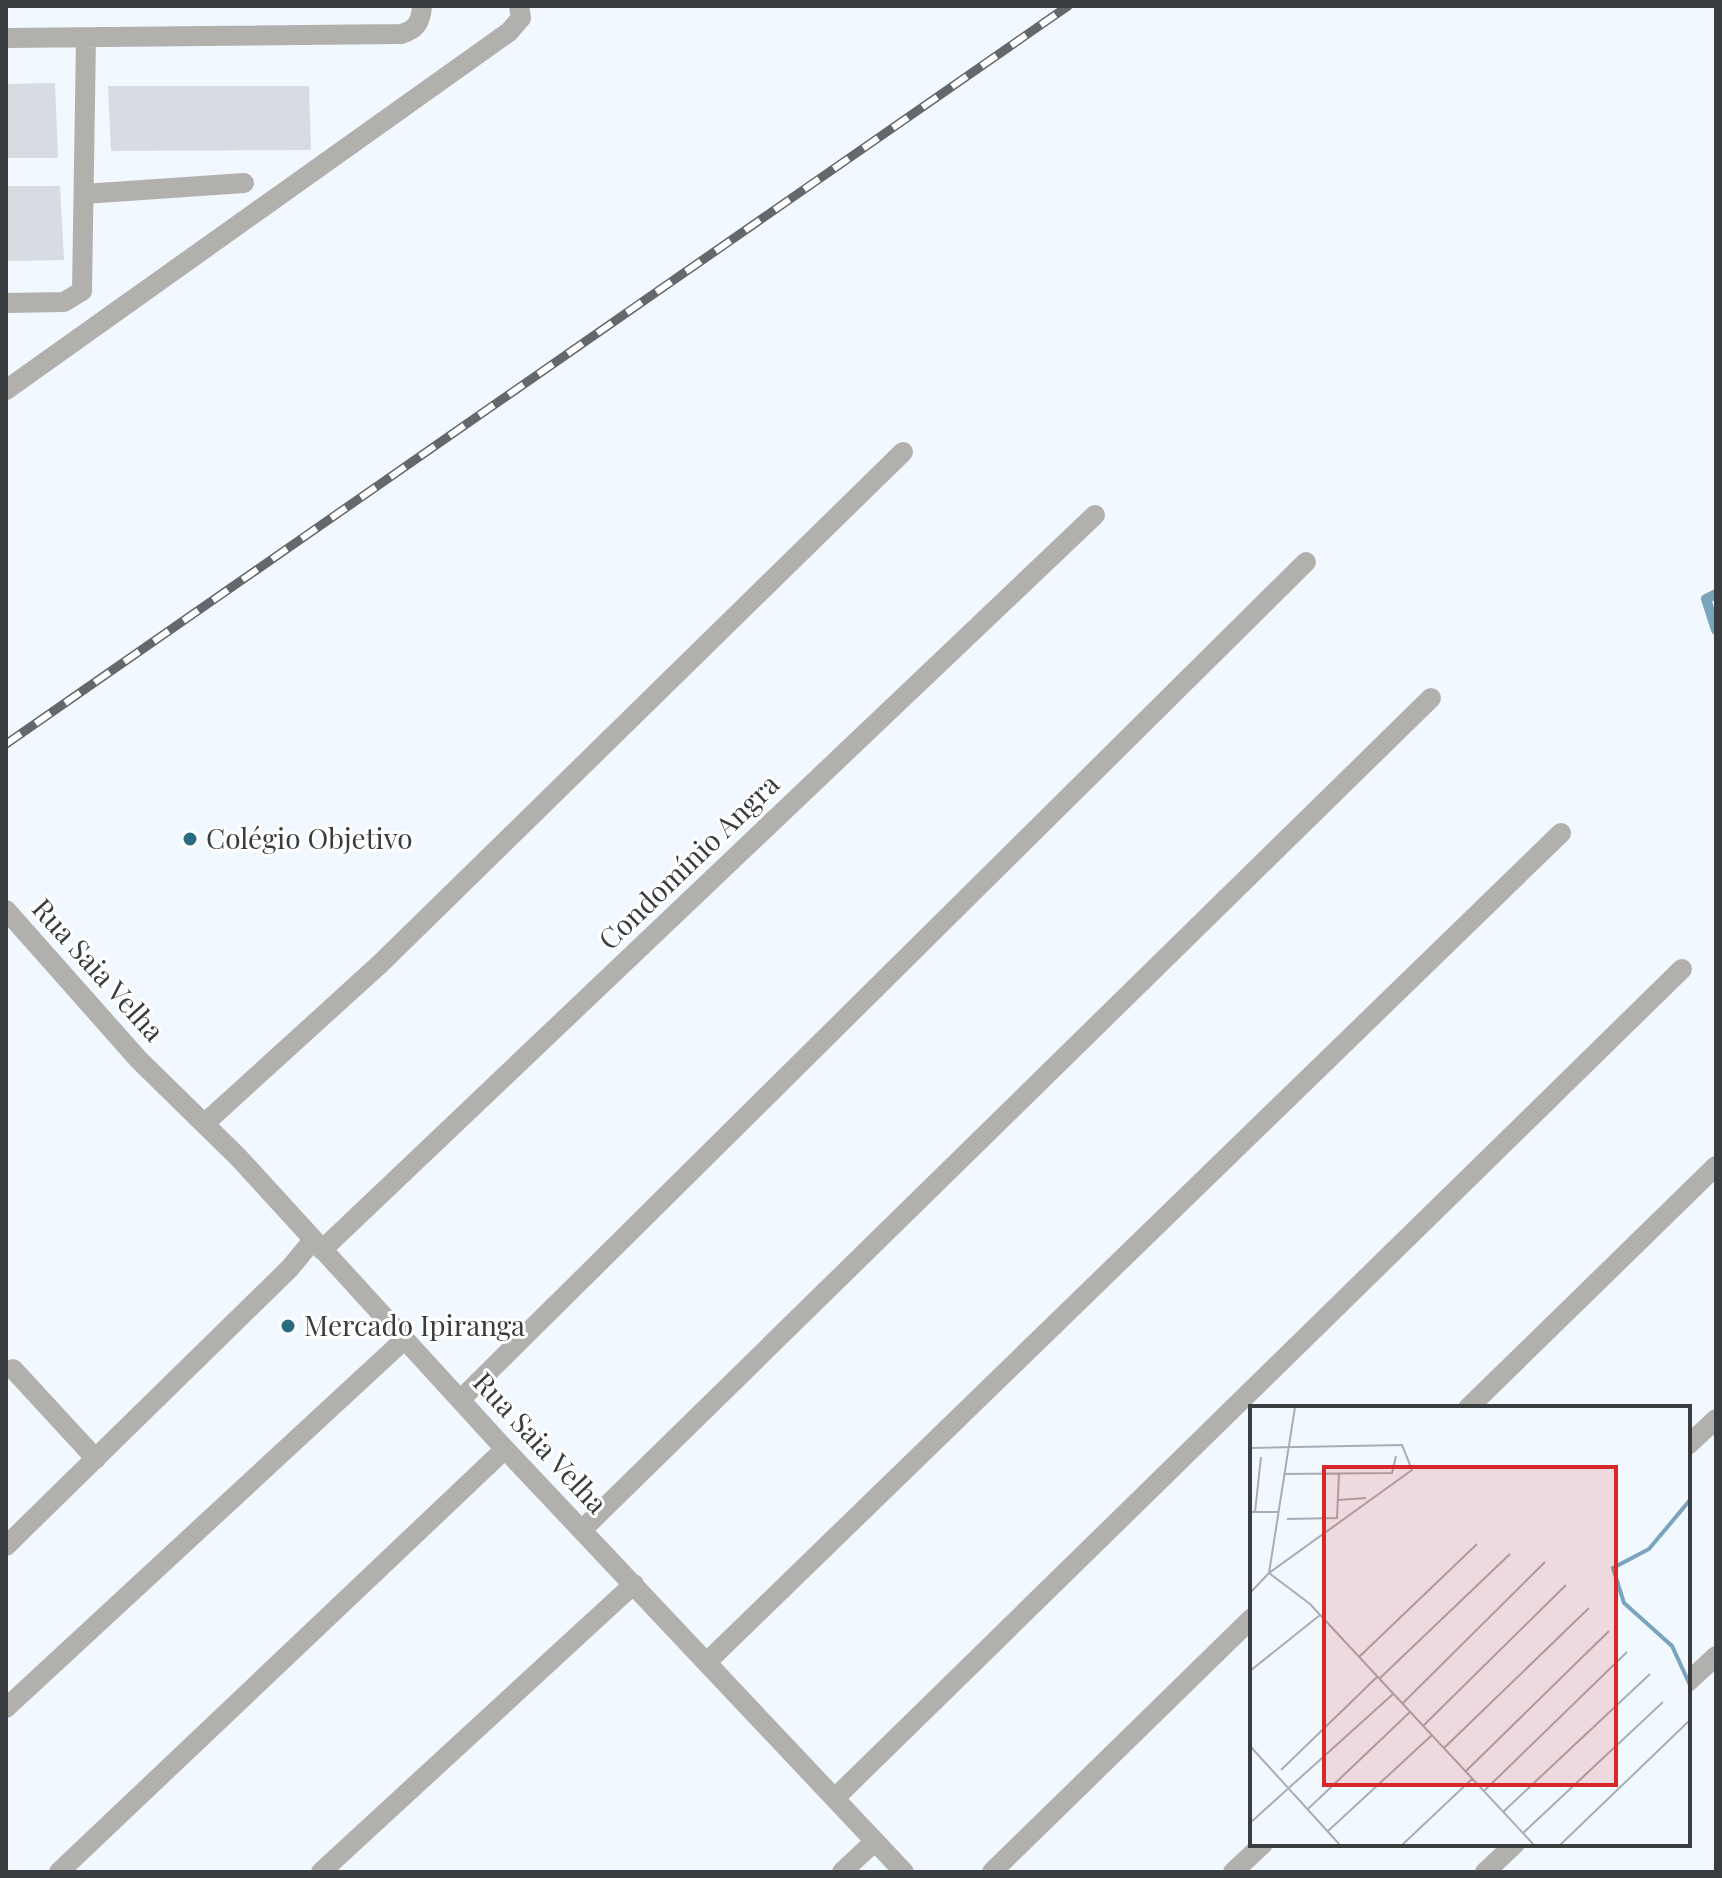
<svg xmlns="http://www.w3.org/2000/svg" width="1722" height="1878" viewBox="0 0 1722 1878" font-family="'Playfair Display',serif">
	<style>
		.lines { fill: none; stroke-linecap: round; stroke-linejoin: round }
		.stream { stroke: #78a4bc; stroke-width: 10 }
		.building { fill: #d7dce3 }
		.minor { stroke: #b2b0ad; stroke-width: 20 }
		.rail-casing { stroke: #64686b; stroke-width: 9 }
		.rail { stroke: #fff; stroke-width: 6; stroke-dasharray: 18; stroke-linecap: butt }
		.poi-dot { fill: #2b6b7f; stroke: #fff; stroke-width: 3 }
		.labels { text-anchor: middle; stroke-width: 6; stroke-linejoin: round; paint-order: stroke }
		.poi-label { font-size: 28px; fill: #3a3d3f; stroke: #fff; text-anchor: start }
		.street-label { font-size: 28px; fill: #3a3d3f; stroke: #fff }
		.inset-river { fill: none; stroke: #78a4bc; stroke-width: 4 }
		.inset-road { fill: none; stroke: #a8adb2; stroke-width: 2 }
		.view { fill: #d62828; fill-opacity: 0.15; stroke: #d62828; stroke-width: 4 }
		.inset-edge { fill: none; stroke: #3a3d3f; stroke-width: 4 }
	</style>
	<rect width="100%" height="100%" fill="#f2f8ff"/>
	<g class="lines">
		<path class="stream" d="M 1716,594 L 1706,599 L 1716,630"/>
	</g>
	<path class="building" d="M 55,83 L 58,158 L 6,158 L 6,84 Z
		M 108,86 L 309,86 L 311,150 L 111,151 Z
		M 6,186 L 60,186 L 64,260 L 6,261 Z"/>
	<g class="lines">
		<path class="minor" d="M 6,38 L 401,34 C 416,30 421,22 422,6
			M 84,194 L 244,183
			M 6,303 L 64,302 L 82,291 L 86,38
			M 6,390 L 509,32 L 521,18 L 519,6
			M 6,910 L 139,1060 L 239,1158 L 505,1449 L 904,1872
			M 204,1124 L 380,964 L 903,452
			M 322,1250 L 1095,515
			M 13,1369 L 96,1459
			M 461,1399 L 1306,562
			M 1468,1408 L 1716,1166
			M 1688,1445 L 1716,1419
			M 583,1529 L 1431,698
			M 6,1546 L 290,1268 L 313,1240
			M 707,1662 L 1561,833
			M 1688,1682 L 1716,1656
			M 6,1708 L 405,1339
			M 835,1798 L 1682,969
			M 59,1872 L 505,1449
			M 321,1872 L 634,1584
			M 842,1872 L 875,1841
			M 992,1872 L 1252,1618
			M 1233,1872 L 1263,1844
			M 1485,1872 L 1515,1844"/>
		<defs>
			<path id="rail" d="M 6,744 L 1068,6"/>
		</defs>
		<use href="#rail" class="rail-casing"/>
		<use href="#rail" class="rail"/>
	</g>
	<g class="poi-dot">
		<circle cx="190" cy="839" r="8"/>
		<circle cx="288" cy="1326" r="8"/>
	</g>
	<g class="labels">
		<g class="poi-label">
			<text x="206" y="849">Colégio Objetivo</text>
			<text x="304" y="1336">Mercado Ipiranga</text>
		</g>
		<g class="street-label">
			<text transform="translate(689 862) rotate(-44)" y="10">Condomínio Angra</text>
			<text transform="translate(98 970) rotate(48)" y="10">Rua Saia Velha</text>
			<text transform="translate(540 1443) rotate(47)" y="10">Rua Saia Velha</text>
		</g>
	</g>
	<g transform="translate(1250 1406)">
		<rect width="440" height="440" fill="#f2f8ff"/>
		<path class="inset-river" d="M 440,94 L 399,143 L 363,162 L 374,197 L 422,240 L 440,279"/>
		<path class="inset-road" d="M 0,42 L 152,39 L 162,64 L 19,167 L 0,187M 34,68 L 142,67 L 146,50M 88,94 L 116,92M 0,106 L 28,106M 5,106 L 11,51M 37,113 L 87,112 L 89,67M 19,167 L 60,198 L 284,439M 19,167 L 45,1M 109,251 L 227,138M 0,265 L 70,209M 129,273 L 260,148M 152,298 L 295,156M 173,320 L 316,179M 0,340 L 90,439M 194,342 L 339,202M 31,364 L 127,271M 216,365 L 359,225M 234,385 L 377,246M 58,403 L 160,306M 253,406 L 400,268M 0,417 L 143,288M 78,425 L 182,329M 273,427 L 413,296M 152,439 L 222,373M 310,439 L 440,314"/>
		<path class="view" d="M 74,61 L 366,61 L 366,379 L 74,379 Z"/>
		<rect width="440" height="440" class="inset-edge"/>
	</g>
	<rect width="1722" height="1878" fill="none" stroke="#3a3d3f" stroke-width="16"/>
</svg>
